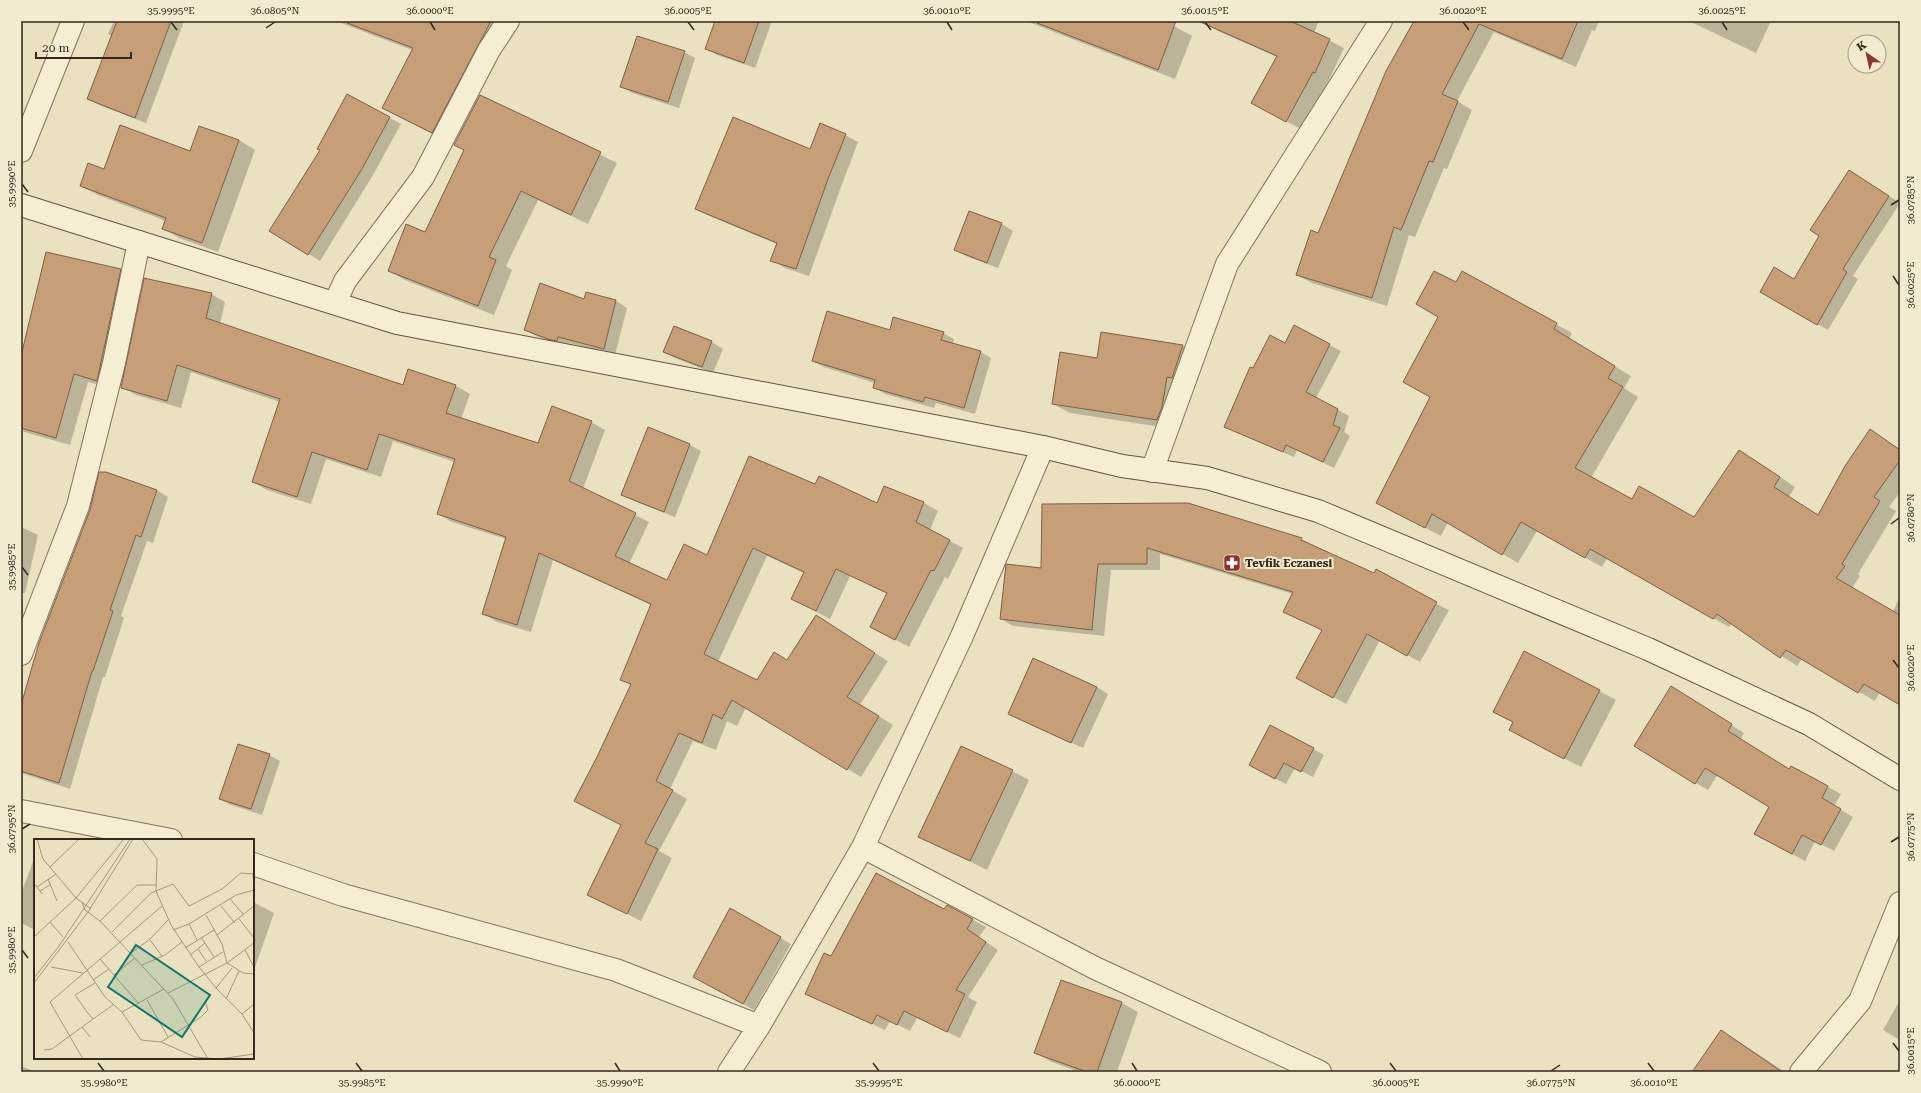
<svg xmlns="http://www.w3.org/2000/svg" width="1921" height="1093" viewBox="0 0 1921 1093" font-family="'Roboto Serif',serif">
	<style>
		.shadow { fill: #0003 }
		.building { fill: #c69f79; stroke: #7f5e41 }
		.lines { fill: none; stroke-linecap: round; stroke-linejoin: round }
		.minor-casing { stroke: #82725a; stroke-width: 24 }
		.secondary-casing { stroke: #64533d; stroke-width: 24 }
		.minor { stroke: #f6eed3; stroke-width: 22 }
		.secondary { stroke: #f6eed3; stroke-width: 22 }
		.ticks { fill: none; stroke: #33291d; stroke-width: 1.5 }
		.labels { text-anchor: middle; stroke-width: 4; stroke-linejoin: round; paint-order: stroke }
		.poi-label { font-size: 11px; font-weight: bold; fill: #33291d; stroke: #f2ebcf; text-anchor: start }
		.inset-road { fill: none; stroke: #a1977f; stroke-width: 1 }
		.view { fill: #0f766e; fill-opacity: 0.15; stroke: #0f766e; stroke-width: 2 }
		.inset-edge { fill: none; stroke: #33291d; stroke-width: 2 }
		.neatline { fill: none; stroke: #33291d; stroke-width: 1.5 }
		.ticks-label { font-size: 10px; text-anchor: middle; fill: #33291d }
	</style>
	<rect width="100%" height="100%" fill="#eae1c0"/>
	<path class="shadow" d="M 114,21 L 184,21 L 146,123 L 99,105 L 88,99 L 112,36 L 108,34 Z
		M 336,21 L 489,21 L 507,31 L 448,142 L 384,108 L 412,50 Z
		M 716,21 L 772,21 L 755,68 L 717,55 L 706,48 Z
		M 1026,21 L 1165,21 L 1192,36 L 1175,79 Z
		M 1204,21 L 1319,21 L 1314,33 L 1344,48 L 1329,80 L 1301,129 L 1267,111 L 1277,57 L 1218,31 L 1204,22 Z
		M 1436,21 L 1599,21 L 1595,31 L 1592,30 L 1576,67 L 1494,32 L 1457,101 L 1472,110 L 1447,169 L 1444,168 L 1415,237 L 1409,235 L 1387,306 L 1312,283 L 1297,275 Z
		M 1689,21 L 1771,21 L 1756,53 Z
		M 684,52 L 695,58 L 679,108 L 632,93 L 621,86 Z
		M 347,95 L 401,124 L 373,175 L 320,261 L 271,230 L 321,150 Z
		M 480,96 L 617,163 L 588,224 L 538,200 L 506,266 L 512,270 L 494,315 L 405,280 L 389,271 L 425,233 L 465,150 Z
		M 845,135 L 858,142 L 841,187 L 809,276 L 785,268 L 772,260 L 777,244 L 709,216 L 696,208 L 810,150 Z
		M 239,140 L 255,150 L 218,252 L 179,238 L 163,228 L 166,221 L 98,195 L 81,186 L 104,170 Z
		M 1860,178 L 1900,203 L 1853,276 L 1858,279 L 1828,330 L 1761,292 L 1794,280 Z
		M 970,212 L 1002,224 L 1013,231 L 998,268 L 966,256 L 955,250 Z
		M 120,270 L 135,278 L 111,388 L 88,382 L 70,445 L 21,431 L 21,360 Z
		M 1462,273 L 1572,333 L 1569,339 L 1631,376 L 1624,388 L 1638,397 L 1591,478 L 1632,501 L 1694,519 L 1755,460 L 1795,487 L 1789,497 L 1819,516 L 1871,431 L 1900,449 L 1900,492 L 1889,507 L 1896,511 L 1858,574 L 1860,576 L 1852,588 L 1893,612 L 1900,596 L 1900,704 L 1880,692 L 1875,701 L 1802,659 L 1797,666 L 1732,623 L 1729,627 L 1607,558 L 1602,567 L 1537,531 L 1518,563 L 1448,522 L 1441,536 L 1377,503 L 1431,397 L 1456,284 Z
		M 587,293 L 616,301 L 627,308 L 615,355 L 569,343 L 568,347 L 560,345 L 536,336 L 525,330 L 585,300 Z
		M 211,294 L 225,302 L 220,324 L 403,386 L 409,370 L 456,386 L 470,394 L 461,419 L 538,444 L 591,422 L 605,430 L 583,489 L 649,522 L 629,564 L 668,582 L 816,485 L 877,504 L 885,487 L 924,503 L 938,511 L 930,530 L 963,548 L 948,579 L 945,577 L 909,647 L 871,627 L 888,594 L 850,576 L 830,619 L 792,599 L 804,573 L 767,556 L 718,662 L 757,681 L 787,661 L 830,625 L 888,661 L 860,705 L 893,725 L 861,777 L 746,707 L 737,726 L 727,721 L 716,750 L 693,741 L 670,789 L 687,799 L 659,851 L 672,858 L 641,921 L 589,894 L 622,825 L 598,758 L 631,685 L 622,680 L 651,605 L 553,560 L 531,632 L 497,622 L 484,614 L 506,539 L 452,522 L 438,514 L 455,462 L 393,441 L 381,477 L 326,459 L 311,504 L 267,490 L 253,482 L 280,402 L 191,372 L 181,408 L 136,395 L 122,387 Z
		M 674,327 L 712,342 L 723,349 L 713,373 L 675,358 L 664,352 Z
		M 1294,327 L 1341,351 L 1316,398 L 1349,416 L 1344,432 L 1350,436 L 1334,468 L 1297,450 L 1294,457 L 1226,427 L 1253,370 L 1285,344 Z
		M 943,333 L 954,339 L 953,344 L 980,352 L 991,358 L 975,414 L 936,403 L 934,408 L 885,394 L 874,387 L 875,383 L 824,367 L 813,361 Z
		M 1183,346 L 1199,355 L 1174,429 L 1070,413 L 1053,404 L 1097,359 Z
		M 649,428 L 690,445 L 701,451 L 675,517 L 634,501 L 623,494 Z
		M 101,472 L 157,490 L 168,497 L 153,543 L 147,541 L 121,616 L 124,618 L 105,677 L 103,677 L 70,789 L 21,773 L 21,710 L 91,511 Z
		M 1043,505 L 1301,539 L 1449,610 L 1420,662 L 1380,640 L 1346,704 L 1310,684 L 1323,630 L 1285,611 L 1293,594 L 1160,554 L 1160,570 L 1111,570 L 1104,636 L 1013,626 L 1001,619 L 1042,569 Z
		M 21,527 L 38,535 L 25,593 L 21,593 Z
		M 1097,687 L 1108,694 L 1083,748 L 1009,714 Z
		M 1599,691 L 1616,700 L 1581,767 L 1527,739 L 1514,723 L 1494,712 Z
		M 1684,695 L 1744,733 L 1740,740 L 1790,770 L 1791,767 L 1841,794 L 1834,806 L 1853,817 L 1834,851 L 1815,841 L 1805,861 L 1768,841 L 1770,806 L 1718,774 L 1708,790 L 1696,783 Z
		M 1313,749 L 1324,755 L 1313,777 L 1295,768 L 1286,784 L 1261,771 Z
		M 269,755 L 280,761 L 262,815 L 231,805 L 220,799 Z
		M 1012,771 L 1029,780 L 987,870 L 919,836 Z
		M 35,856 L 35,930 L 21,923 L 21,894 Z
		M 253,902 L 274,913 L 253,973 Z
		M 947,906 L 986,927 L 979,937 L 998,950 L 968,997 L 977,1002 L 960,1038 L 917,1018 L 910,1031 L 890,1021 L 885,1030 L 807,994 L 832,957 L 944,911 Z
		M 731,910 L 791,944 L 754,1010 L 694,976 Z
		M 1062,982 L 1122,1003 L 1138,1012 L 1117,1072 L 1079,1072 L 1052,1062 L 1035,1053 Z
		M 1900,1000 L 1900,1040 L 1883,1030 Z
		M 1722,1031 L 1735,1039 L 1785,1072 L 1693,1072 Z
		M 21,1066 L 31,1070 L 34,1072 L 21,1072 Z"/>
	<path class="building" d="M 117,21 L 171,21 L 135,118 L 87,99 Z
		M 348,21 L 491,21 L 432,133 L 382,108 L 413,48 L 347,23 Z
		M 715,21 L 759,21 L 744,63 L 705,49 Z
		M 1037,21 L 1176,21 L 1158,70 L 1037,23 Z
		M 1198,21 L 1290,21 L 1330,39 L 1315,73 L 1313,72 L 1286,122 L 1251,103 L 1277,56 Z
		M 1414,21 L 1578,21 L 1562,59 L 1479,24 L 1442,94 L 1458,101 L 1433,162 L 1429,161 L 1401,230 L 1394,227 L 1372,298 L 1296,275 L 1311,230 L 1318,233 L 1386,71 Z
		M 637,36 L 685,51 L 668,102 L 620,87 Z
		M 347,94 L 390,117 L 362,169 L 308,255 L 269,231 L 320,150 L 317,149 Z
		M 480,95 L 601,152 L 571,215 L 521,191 L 489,257 L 496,260 L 478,306 L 388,271 L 406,224 L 425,232 L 464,150 L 454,145 Z
		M 733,117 L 810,149 L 820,123 L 846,134 L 828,179 L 796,269 L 770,261 L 777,243 L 695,209 Z
		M 120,125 L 190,151 L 199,126 L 239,140 L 202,243 L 162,229 L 166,218 L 80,186 L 88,163 L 104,169 Z
		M 1849,170 L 1889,196 L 1843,269 L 1847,272 L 1817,325 L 1760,292 L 1774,267 L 1794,279 L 1819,236 L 1810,230 Z
		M 969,211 L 1002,223 L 987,263 L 954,250 Z
		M 46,252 L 121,269 L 97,381 L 74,374 L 56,438 L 21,428 L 21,356 Z
		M 1434,271 L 1456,282 L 1462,271 L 1557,323 L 1554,329 L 1615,366 L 1608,378 L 1623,387 L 1575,468 L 1632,499 L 1639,486 L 1694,517 L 1739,450 L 1780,477 L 1774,487 L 1818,515 L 1845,466 L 1870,429 L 1900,450 L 1900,460 L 1874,497 L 1880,501 L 1842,564 L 1845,566 L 1836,578 L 1900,615 L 1900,705 L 1864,684 L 1858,693 L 1786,650 L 1780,658 L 1717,614 L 1713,619 L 1590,549 L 1585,558 L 1521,522 L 1502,555 L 1432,514 L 1425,528 L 1376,503 L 1430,397 L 1403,382 L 1438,317 L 1416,304 Z
		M 144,278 L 212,293 L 206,318 L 403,385 L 408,369 L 456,385 L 446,413 L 538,443 L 552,406 L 592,421 L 569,481 L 636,513 L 615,556 L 667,580 L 684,544 L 707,555 L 749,456 L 815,484 L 819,476 L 877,503 L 884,486 L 924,502 L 916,522 L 950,540 L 934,571 L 931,570 L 895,640 L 870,627 L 887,593 L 836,569 L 816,611 L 791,599 L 804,572 L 753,548 L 704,654 L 757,680 L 774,652 L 787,660 L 816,615 L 875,653 L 847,697 L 879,716 L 847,770 L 732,700 L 722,719 L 713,714 L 702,743 L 679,733 L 656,781 L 673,790 L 645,843 L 658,849 L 627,914 L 587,895 L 621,825 L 574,801 L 597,757 L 631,684 L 620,680 L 651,604 L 539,553 L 517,625 L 482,614 L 506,537 L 437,514 L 455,459 L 379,434 L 367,470 L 312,452 L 297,497 L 252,482 L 280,399 L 177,365 L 167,401 L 121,388 Z
		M 540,283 L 584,299 L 586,292 L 616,300 L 604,349 L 558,337 L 557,341 L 548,339 L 524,330 Z
		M 827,311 L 890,330 L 893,317 L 944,332 L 941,340 L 981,351 L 964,408 L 925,397 L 923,402 L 873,388 L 875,380 L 812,361 Z
		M 1294,325 L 1330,344 L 1306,392 L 1338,409 L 1333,425 L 1340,428 L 1323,462 L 1286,445 L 1283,452 L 1224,427 L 1250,367 L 1253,368 L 1270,335 L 1285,343 Z
		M 674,326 L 712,341 L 702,367 L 663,352 Z
		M 1101,332 L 1183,345 L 1172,378 L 1167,377 L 1162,407 L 1157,420 L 1052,404 L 1060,352 L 1097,358 Z
		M 648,427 L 690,444 L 664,512 L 621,495 Z
		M 99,472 L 106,472 L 157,490 L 141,537 L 136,535 L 110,610 L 113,611 L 93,671 L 92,671 L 59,783 L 21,771 L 21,705 L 39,643 L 90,510 Z
		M 1188,503 L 1302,538 L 1301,540 L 1374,573 L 1376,569 L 1437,602 L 1407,656 L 1367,634 L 1333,698 L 1296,678 L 1322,630 L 1283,612 L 1293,592 L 1147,548 L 1147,564 L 1098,564 L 1092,630 L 1000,619 L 1006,564 L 1041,568 L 1042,504 Z
		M 1524,651 L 1600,690 L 1564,759 L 1509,730 L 1513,722 L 1493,712 Z
		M 1033,658 L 1097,687 L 1071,743 L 1008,714 Z
		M 1671,686 L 1732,724 L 1728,731 L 1789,769 L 1791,766 L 1828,786 L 1822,798 L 1841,809 L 1821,845 L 1802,835 L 1792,854 L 1754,834 L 1769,807 L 1705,768 L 1695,784 L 1634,746 Z
		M 1270,725 L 1314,748 L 1301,772 L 1284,763 L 1275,779 L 1249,765 Z
		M 238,744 L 270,754 L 251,809 L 219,799 Z
		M 961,746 L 1013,770 L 970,861 L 918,837 Z
		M 876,873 L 944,909 L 947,905 L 973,919 L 967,929 L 986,942 L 956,990 L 965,994 L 947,1032 L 904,1011 L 897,1025 L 877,1015 L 872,1024 L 805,994 L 824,953 L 831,956 Z
		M 730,908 L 781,937 L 743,1004 L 693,977 Z
		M 1061,980 L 1122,1002 L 1097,1072 L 1087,1072 L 1034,1053 Z
		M 1721,1030 L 1782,1072 L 1692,1072 Z"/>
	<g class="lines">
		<defs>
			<path id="minor" d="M 21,151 L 73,21
				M 335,303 L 345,281 L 423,177 L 489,50 L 508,21
				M 1152,471 L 1227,264 L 1381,21
				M 21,654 L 78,506 L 114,363 L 139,242
				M 21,811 L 171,840
				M 863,847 L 1095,968 L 1320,1072
				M 253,864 L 343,895 L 616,970 L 759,1026
				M 729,1072 L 759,1026 L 863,847 L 962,636 L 1043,447
				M 1801,1072 L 1860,1001 L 1900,903"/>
			<path id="secondary" d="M 21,205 L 397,323 L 1043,447 L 1122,466 L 1207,478 L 1318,511 L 1648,649 L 1809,724 L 1900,779"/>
		</defs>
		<use href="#minor" class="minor-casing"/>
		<use href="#secondary" class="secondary-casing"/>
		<use href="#minor" class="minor"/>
		<use href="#secondary" class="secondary"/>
	</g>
	<path class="ticks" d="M 171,22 L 177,30M 430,22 L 435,30M 688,22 L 694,30M 947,22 L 952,30M 1205,22 L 1211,30M 1463,22 L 1469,30M 1722,22 L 1727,30M 266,28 L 275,22M 22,184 L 28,192M 1891,205 L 1899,200M 1893,276 L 1899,285M 1891,524 L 1899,518M 22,567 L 28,575M 1893,660 L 1899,668M 22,829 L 30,824M 1891,842 L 1899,837M 22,950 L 28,958M 1893,1043 L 1899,1051M 98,1063 L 104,1071M 356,1063 L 362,1071M 615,1063 L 620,1071M 873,1063 L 879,1071M 1132,1063 L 1137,1071M 1390,1063 L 1396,1071M 1648,1063 L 1654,1071M 1551,1071 L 1560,1065"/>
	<defs>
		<symbol id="pharmacy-square" viewBox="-11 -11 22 22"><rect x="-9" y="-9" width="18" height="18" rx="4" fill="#8d342e" stroke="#f2ebcf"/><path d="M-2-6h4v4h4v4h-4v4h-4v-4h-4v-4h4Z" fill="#fff"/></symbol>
	</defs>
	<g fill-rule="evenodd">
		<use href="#pharmacy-square" x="1222" y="553" width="20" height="20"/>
	</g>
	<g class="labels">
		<g class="poi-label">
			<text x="1245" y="567">Tevfik Eczanesi</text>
		</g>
	</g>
	<g transform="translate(34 839)">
		<rect width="220" height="220" fill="#eae1c0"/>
		<path class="inset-road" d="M 3,0 L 9,20 L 42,59M 108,0 L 123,20 L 122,52 L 137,86 L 165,128 L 182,149 L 208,175 L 220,194M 16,28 L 45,0M 219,35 L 220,47M 14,40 L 23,62M 0,44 L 8,55M 3,48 L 22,35M 6,52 L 17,45M 42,59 L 57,70M 196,60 L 209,75M 48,63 L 51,71 L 66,82 L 139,160 L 174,220M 187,67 L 201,84M 172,76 L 188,105 L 193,124 L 220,104M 205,80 L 220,99M 66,82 L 103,46 L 122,46M 16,83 L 29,98M 139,91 L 155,85M 78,93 L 117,54 L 139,45 L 155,67 L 188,50 L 207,34 L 220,35M 183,96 L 220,67M 0,98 L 42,59 L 90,0M 167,98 L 180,118M 116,101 L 128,117M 163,101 L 155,85 L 202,56 L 220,51M 34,103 L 71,158 L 88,173 L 107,201 L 127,203 L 161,218 L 185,220M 151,109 L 180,91M 164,110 L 172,122M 211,111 L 220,128M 97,114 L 116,100 L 134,81M 156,116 L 171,104M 66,120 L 105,165M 108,126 L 131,116 L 148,103M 17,128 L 49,134M 165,128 L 189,113M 80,136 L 101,119M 0,139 L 25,107 L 96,0M 59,141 L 75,130M 0,144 L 54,73 L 99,0M 61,144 L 41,156 L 53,173 L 59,180 L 79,166M 182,149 L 198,129M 134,154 L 193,124 L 209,134 L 220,135M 192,160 L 205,132M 113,161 L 134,198M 88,173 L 130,150M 208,175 L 220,165M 48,188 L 56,198M 127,203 L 167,178 L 174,171 L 171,162M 10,211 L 18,210 L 59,180M 49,220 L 16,163 L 128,67M 185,220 L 220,215"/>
		<path class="view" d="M 102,106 L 176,156 L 148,198 L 74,148 Z"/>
		<rect width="220" height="220" class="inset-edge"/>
	</g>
	<rect width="1921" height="1093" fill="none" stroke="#f2ebcf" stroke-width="44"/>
	<g transform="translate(1867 54) rotate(326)"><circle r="19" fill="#f2ebcf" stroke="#a69d88"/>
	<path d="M0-3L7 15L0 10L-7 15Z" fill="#8d342e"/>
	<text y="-6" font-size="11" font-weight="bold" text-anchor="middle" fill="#33291d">K</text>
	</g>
	<path d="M36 52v6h95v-6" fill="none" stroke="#33291d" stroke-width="2"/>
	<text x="42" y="52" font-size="12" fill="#33291d" stroke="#f2ebcf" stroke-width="3" paint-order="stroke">20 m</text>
	<rect x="22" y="22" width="1877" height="1049" class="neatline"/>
	<g class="ticks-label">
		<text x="171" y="14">35.9995°E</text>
		<text x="275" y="14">36.0805°N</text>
		<text x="430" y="14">36.0000°E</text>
		<text x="688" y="14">36.0005°E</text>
		<text x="947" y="14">36.0010°E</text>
		<text x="1205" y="14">36.0015°E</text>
		<text x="1463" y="14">36.0020°E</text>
		<text x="1722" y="14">36.0025°E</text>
		<text transform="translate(11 184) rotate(-90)" y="4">35.9990°E</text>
		<text transform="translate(1910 200) rotate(-90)" y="4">36.0785°N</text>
		<text transform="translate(1910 285) rotate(-90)" y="4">36.0025°E</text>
		<text transform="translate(1910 518) rotate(-90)" y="4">36.0780°N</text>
		<text transform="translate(11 567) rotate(-90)" y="4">35.9985°E</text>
		<text transform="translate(1910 668) rotate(-90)" y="4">36.0020°E</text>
		<text transform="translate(11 829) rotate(-90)" y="4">36.0795°N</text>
		<text transform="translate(1910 837) rotate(-90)" y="4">36.0775°N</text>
		<text transform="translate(11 950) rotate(-90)" y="4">35.9980°E</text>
		<text transform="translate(1910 1051) rotate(-90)" y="4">36.0015°E</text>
		<text x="104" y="1086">35.9980°E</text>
		<text x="362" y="1086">35.9985°E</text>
		<text x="620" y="1086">35.9990°E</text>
		<text x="879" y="1086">35.9995°E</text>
		<text x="1137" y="1086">36.0000°E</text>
		<text x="1396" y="1086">36.0005°E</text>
		<text x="1551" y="1086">36.0775°N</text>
		<text x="1654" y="1086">36.0010°E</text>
	</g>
</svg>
